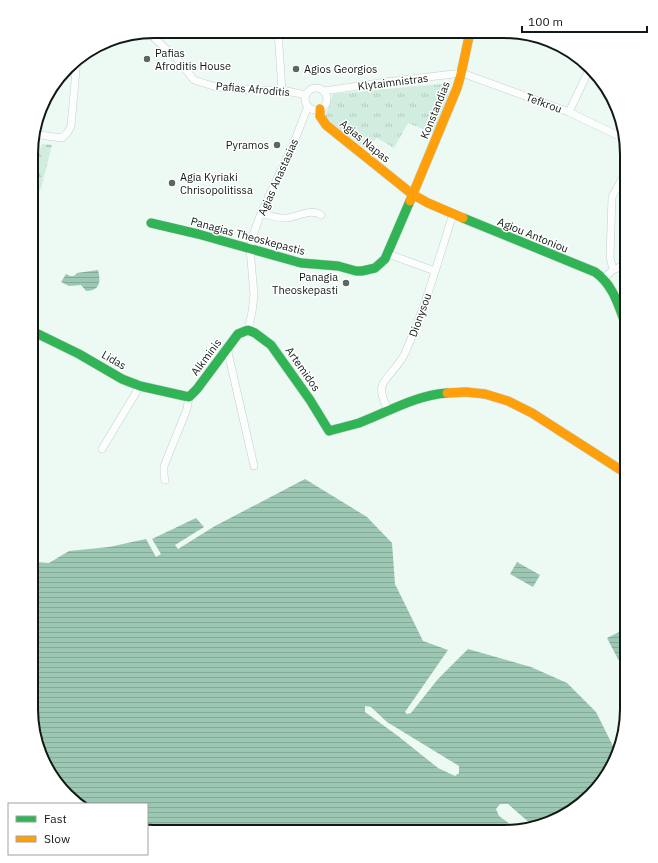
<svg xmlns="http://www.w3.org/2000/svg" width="658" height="863" viewBox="0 0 658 863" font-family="'IBM Plex Sans',sans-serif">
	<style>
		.forest { fill: url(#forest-firs) }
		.park { fill: url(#park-tufts) }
		.water { fill: url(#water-rules) }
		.pier { fill: #edf9f3 }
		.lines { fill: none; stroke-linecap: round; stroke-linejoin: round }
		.street-casing { stroke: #c5d0ca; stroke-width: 8 }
		.fast-casing { stroke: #c5d0ca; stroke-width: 10 }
		.slow-casing { stroke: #c5d0ca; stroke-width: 10 }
		.street { stroke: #fcfefd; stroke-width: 7 }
		.fast { stroke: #30b455; stroke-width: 9 }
		.slow { stroke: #ff9f0a; stroke-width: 9 }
		.poi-dot { fill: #5d6762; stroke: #fff; stroke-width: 1.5 }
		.labels { text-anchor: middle; stroke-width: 3; stroke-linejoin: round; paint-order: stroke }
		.poi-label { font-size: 11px; fill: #101914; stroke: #fff; text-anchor: start }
		.street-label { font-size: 11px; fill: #101914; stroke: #fff }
		.rim { fill: none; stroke: #101914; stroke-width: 2 }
	</style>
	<defs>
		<pattern id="forest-firs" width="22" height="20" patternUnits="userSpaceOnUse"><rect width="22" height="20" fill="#d1eddf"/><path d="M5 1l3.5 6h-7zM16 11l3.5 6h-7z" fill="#b2cbbe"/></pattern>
		<pattern id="park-tufts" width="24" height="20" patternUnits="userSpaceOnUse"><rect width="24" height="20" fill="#d1eddf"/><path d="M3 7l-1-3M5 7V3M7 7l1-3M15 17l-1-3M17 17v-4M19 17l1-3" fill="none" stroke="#b2cbbe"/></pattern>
		<pattern id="water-rules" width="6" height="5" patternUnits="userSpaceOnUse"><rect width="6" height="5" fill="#9cc7b2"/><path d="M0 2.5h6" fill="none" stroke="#85aa98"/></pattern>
	</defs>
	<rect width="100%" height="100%" fill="#edf9f3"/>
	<path class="forest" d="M 42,144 L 52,145 L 41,188 L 32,205 L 32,157 L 38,156 Z"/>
	<path class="park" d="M 452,83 L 435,134 L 408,123 L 394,148 L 377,138 L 366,149 L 325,118 L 333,94 Z"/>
	<path class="water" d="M 98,270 C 101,282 100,291 86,291 L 81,285 L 69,286 L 61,282 L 66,274 L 70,276 L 74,276 L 77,273 Z
		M 305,479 L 367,517 L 392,543 L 395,584 L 423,641 L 448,650 L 405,712 L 407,714 L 411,713 L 438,679 L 468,649 L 531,667 L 567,683 L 596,712 L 615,750 L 606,777 L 558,819 L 504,832 L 147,831 L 147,804 L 79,804 L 44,763 L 31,709 L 31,562 L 49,563 L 69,551 L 109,547 L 146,539 L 156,557 L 161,554 L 152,539 L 196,518 L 204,527 L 175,545 L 178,549 L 215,526 Z
		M 517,562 L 540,575 L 533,587 L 510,574 Z
		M 619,632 L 627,648 L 627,657 L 619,661 L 607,638 Z"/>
	<path class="pier" d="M 365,706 L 371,707 L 387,722 L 459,766 L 459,773 L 455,776 L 438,768 L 398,736 L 365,712 Z
		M 500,804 L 508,804 L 532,825 L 517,829 L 499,816 L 496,809 Z"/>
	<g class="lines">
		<defs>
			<path id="street" d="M 278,31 L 282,90
				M 148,32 L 178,60 L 194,80 L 216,87 L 253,90 L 282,90 L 306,95
				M305 99a11 11 0 1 1 22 0a11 11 0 1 1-22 0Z
				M 324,91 L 386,82 L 462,73 L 569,112 L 623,138
				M 569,112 L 589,70
				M 33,134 L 62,138 L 68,132 L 71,126 L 77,59
				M 261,213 C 269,215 278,219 287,218 C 298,217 310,208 321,215
				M 388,254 L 435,271
				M 613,270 L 610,257 L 612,197 L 627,170
				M 604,278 L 613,270 L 627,264
				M 248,330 L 252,312 L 254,295 L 250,248 L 252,238 L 261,213 L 293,145 L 308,106
				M 227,348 L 254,466
				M 388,410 C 385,403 380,394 382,386 C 385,377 400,365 405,353 C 425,309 438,261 453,214
				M 102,449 L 140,386
				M 165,480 L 164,475 L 164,466 L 187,409 L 189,397"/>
			<path id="fast" d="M 463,218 L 595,272 C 614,285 619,308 627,328
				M 151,223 L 198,234 L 301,263 L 338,266 L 356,271 L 362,271 L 375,268 L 385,259 L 410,201
				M 32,331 L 79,354 L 122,379 L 140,386 L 189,397 L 197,389 L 238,334 L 248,330 L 255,333 L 271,345 L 310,400 L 329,431 C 339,428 349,426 359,423 C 388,412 416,395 447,393"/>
			<path id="slow" d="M 320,109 L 320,116 L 326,125 L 412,194 L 428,203 L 463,218
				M 410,201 L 457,88 L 461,74 L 470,32
				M 447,393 L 466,392 L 485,394 L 508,401 L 532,413 L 627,474"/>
		</defs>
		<use href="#street" class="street-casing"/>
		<use href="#fast" class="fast-casing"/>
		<use href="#slow" class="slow-casing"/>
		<use href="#street" class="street"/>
		<use href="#fast" class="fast"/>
		<use href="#slow" class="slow"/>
	</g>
	<g class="poi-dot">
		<circle cx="147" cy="59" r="4"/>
		<circle cx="296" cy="69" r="4"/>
		<circle cx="277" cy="145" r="4"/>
		<circle cx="172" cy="183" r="4"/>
		<circle cx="346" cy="283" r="4"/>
	</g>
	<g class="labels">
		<g class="poi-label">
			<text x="155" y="57">Pafias<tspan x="155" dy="13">Afroditis House</tspan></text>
			<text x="304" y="73">Agios Georgios</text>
			<text x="269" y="149" text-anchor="end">Pyramos</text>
			<text x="180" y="181">Agia Kyriaki<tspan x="180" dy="13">Chrisopolitissa</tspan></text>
			<text x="338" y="281" text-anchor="end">Panagia<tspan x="338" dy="13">Theoskepasti</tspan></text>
		</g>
		<g class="street-label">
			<text transform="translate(393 82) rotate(-7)" y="4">Klytaimnistras</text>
			<text transform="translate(253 89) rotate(5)" y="4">Pafias Afroditis</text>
			<text transform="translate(544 103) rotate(20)" y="4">Tefkrou</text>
			<text transform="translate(435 110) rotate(-68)" y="4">Konstandias</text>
			<text transform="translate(365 141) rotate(39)" y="4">Agias Napas</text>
			<text transform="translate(278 177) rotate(-66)" y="4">Agias Anastasias</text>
			<text transform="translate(533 235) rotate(22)" y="4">Agiou Antoniou</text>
			<text transform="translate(248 236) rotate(15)" y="4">Panagias Theoskepastis</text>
			<text transform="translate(420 315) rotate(-70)" y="4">Dionysou</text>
			<text transform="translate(206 357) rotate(-53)" y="4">Alkminis</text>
			<text transform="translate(114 360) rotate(30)" y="4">Lidas</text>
			<text transform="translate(303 369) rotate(55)" y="4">Artemidos</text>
		</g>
	</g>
	<path d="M0 0H658V863H0ZM154 38H504A116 116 0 0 1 620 154V709A116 116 0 0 1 504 825H154A116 116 0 0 1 38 709V154A116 116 0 0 1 154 38Z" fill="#fff" fill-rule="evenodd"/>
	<path class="rim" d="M154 38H504A116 116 0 0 1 620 154V709A116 116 0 0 1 504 825H154A116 116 0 0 1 38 709V154A116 116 0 0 1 154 38Z"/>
	<rect x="8" y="803" width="140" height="52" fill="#ffffff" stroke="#9fa3a1"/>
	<rect x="16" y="816" width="20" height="6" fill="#30b455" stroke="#9fa3a1"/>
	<text x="44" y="823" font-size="12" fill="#101914">Fast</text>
	<rect x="16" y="836" width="20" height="6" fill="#ff9f0a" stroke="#9fa3a1"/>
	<text x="44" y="843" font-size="12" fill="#101914">Slow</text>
	<path d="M522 26v6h125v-6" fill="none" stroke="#101914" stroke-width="2"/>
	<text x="528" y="26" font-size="12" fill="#101914" stroke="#ffffff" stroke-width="3" paint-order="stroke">100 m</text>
</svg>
